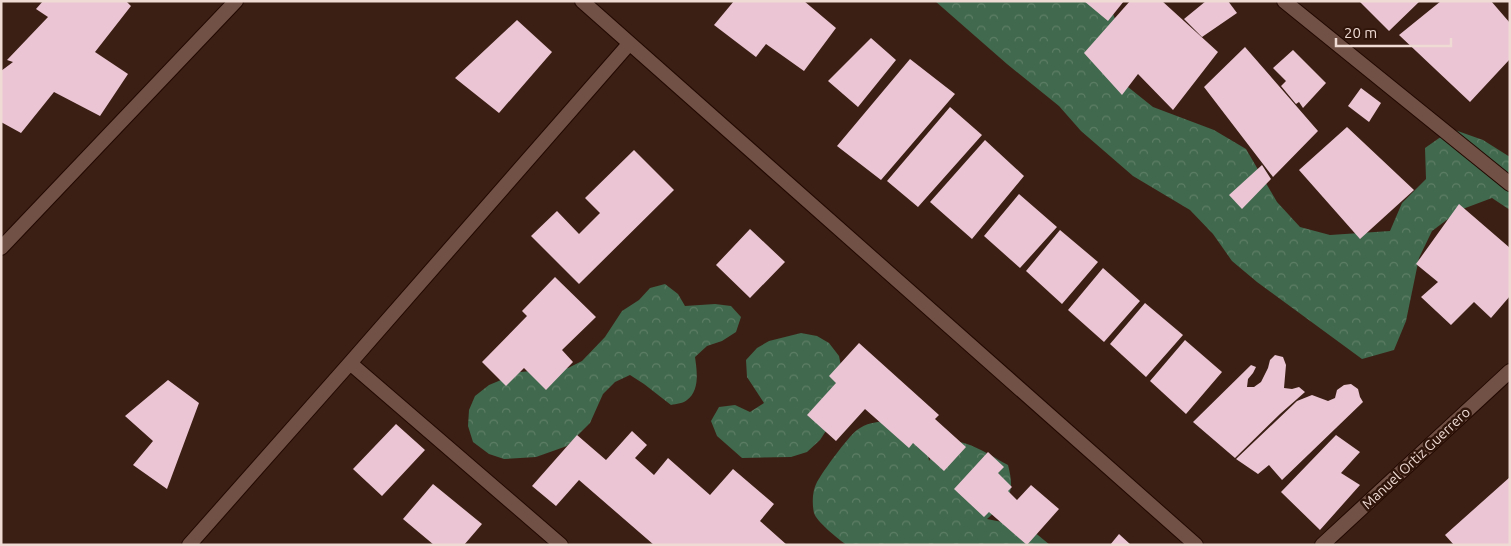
<svg xmlns="http://www.w3.org/2000/svg" width="1511" height="546" viewBox="0 0 1511 546" font-family="Ubuntu,sans-serif">
	<style>
		.forest { fill: url(#forest-crowns) }
		.building { fill: #ebc5d4 }
		.lines { fill: none; stroke-linecap: round; stroke-linejoin: round }
		.minor-casing { stroke: #210801; stroke-width: 16 }
		.minor { stroke: #715145; stroke-width: 14 }
		.labels { text-anchor: middle; stroke-width: 5; stroke-linejoin: round; paint-order: stroke }
		.street-label { font-size: 14px; fill: #efdbd4; stroke: #30150b }
	</style>
	<defs>
		<pattern id="forest-crowns" width="20" height="18" patternUnits="userSpaceOnUse" patternTransform="scale(1.25)"><rect width="20" height="18" fill="#41694d"/><path d="M2 6a3 3 0 1 1 6 0M12 15a3 3 0 1 1 6 0" fill="none" stroke="#5d7e66"/></pattern>
	</defs>
	<rect width="100%" height="100%" fill="#3b1f14"/>
	<path class="forest" d="M 935,1 L 1108,1 L 1117,24 L 1128,87 L 1153,107 L 1214,130 L 1246,149 L 1277,202 L 1300,227 L 1330,235 L 1390,231 L 1402,203 L 1426,179 L 1425,148 L 1452,129 L 1483,140 L 1510,157 L 1510,210 L 1492,198 L 1460,210 L 1432,231 L 1419,258 L 1406,321 L 1394,350 L 1362,359 L 1257,282 L 1232,261 L 1213,234 L 1190,210 L 1133,176 L 1081,131 L 1059,106 L 1007,64 Z
		M 665,284 L 678,294 L 685,306 L 715,304 L 731,306 L 741,317 L 736,332 L 722,341 L 707,346 L 695,357 C 697,371 700,390 687,400 C 684,403 676,404 671,405 L 644,384 L 630,375 L 615,382 L 603,394 L 590,423 L 567,446 L 536,457 L 504,459 L 489,454 L 473,442 L 468,426 L 469,410 L 475,396 L 489,385 L 520,372 L 568,368 L 582,361 L 605,337 L 622,311 L 639,300 L 650,288 Z
		M 801,333 L 817,336 L 829,343 L 839,356 L 842,371 L 837,414 L 820,440 L 807,452 L 791,457 L 742,458 L 717,436 L 711,421 L 719,407 L 735,405 L 750,412 L 764,403 L 747,377 L 746,360 L 757,348 L 769,341 Z
		M 887,421 L 927,446 L 929,461 C 932,457 933,450 936,447 C 956,430 990,456 1008,465 C 1016,495 1008,500 987,519 L 1017,525 L 1033,531 L 1050,545 L 847,545 C 839,540 816,521 814,513 C 812,504 812,491 817,482 C 823,471 847,438 857,430 C 866,423 876,422 887,421 Z"/>
	<path class="building" d="M 43,1 L 126,1 L 131,6 L 95,52 L 128,74 L 100,116 L 54,92 L 21,133 L 1,122 L 1,71 L 13,62 L 7,60 L 48,17 L 36,9 Z
		M 734,1 L 804,1 L 836,28 L 804,71 L 766,44 L 756,57 L 714,25 Z
		M 1084,1 L 1124,1 L 1108,21 Z
		M 1130,1 L 1162,1 L 1218,52 L 1173,110 L 1138,74 L 1122,95 L 1084,53 Z
		M 1206,1 L 1228,1 L 1237,13 L 1202,37 L 1184,19 Z
		M 1359,1 L 1420,1 L 1389,31 Z
		M 1441,1 L 1491,1 L 1510,23 L 1510,59 L 1470,102 L 1399,35 Z
		M 517,20 L 552,52 L 499,113 L 455,78 Z
		M 871,38 L 896,60 L 858,107 L 828,81 Z
		M 1245,47 L 1318,131 L 1273,177 L 1204,87 Z
		M 1293,50 L 1326,83 L 1303,108 L 1299,102 L 1296,104 L 1281,86 L 1286,81 L 1273,68 Z
		M 910,59 L 955,94 L 881,180 L 837,146 Z
		M 1361,88 L 1381,103 L 1369,122 L 1348,106 Z
		M 950,107 L 982,135 L 918,207 L 887,181 Z
		M 1347,127 L 1414,190 L 1360,239 L 1299,170 Z
		M 985,140 L 1024,176 L 972,239 L 930,202 Z
		M 634,150 L 674,190 L 579,284 L 531,236 L 557,211 L 579,234 L 600,213 L 585,198 Z
		M 1262,165 L 1271,179 L 1242,209 L 1229,195 Z
		M 1019,194 L 1057,227 L 1020,268 L 984,236 Z
		M 1459,204 L 1510,248 L 1510,296 L 1491,318 L 1474,302 L 1451,325 L 1421,297 L 1438,282 L 1416,264 Z
		M 750,229 L 785,262 L 750,298 L 716,265 Z
		M 1060,230 L 1098,262 L 1062,304 L 1026,271 Z
		M 1103,268 L 1140,301 L 1104,342 L 1068,310 Z
		M 555,277 L 596,317 L 562,350 L 573,362 L 546,390 L 524,368 L 506,386 L 482,362 L 527,316 L 522,311 Z
		M 1145,303 L 1183,335 L 1146,377 L 1110,344 Z
		M 1185,340 L 1222,372 L 1186,414 L 1150,381 Z
		M 859,343 L 939,415 L 935,419 L 966,447 L 944,471 L 913,443 L 909,448 L 865,409 L 836,441 L 807,415 L 836,383 L 829,376 Z
		M 1275,355 L 1283,357 L 1286,365 L 1284,388 L 1292,389 L 1299,387 L 1305,392 L 1280,414 L 1235,458 L 1193,422 L 1251,365 L 1256,367 L 1253,373 L 1248,379 L 1247,387 L 1254,387 L 1261,382 L 1268,368 L 1270,360 Z
		M 168,380 L 199,403 L 167,489 L 133,465 L 153,441 L 125,416 Z
		M 1351,384 L 1358,389 L 1360,397 L 1363,402 L 1282,480 L 1269,465 L 1258,474 L 1236,459 L 1297,401 L 1312,395 L 1328,401 L 1335,398 L 1337,390 L 1344,385 Z
		M 396,424 L 425,450 L 382,496 L 353,469 Z
		M 632,431 L 647,445 L 635,458 L 654,475 L 668,458 L 710,495 L 733,469 L 774,504 L 760,521 L 787,545 L 654,545 L 579,480 L 556,506 L 532,486 L 577,435 L 606,460 Z
		M 1336,435 L 1360,452 L 1341,473 L 1360,485 L 1320,530 L 1281,492 Z
		M 988,452 L 1004,467 L 998,473 L 1012,487 L 1008,491 L 1017,500 L 1031,485 L 1059,509 L 1027,545 L 989,512 L 984,517 L 954,489 Z
		M 1510,477 L 1510,545 L 1454,545 L 1445,535 Z
		M 433,484 L 482,524 L 464,545 L 434,545 L 403,519 Z
		M 1119,534 L 1131,545 L 1110,545 Z"/>
	<g class="lines">
		<defs>
			<path id="minor" d="M 582,1 L 1196,545
				M 1284,1 L 1510,184
				M 1,248 L 236,1
				M 350,363 L 561,545
				M 189,545 L 350,363 L 629,44
				M 1322,545 L 1510,371"/>
		</defs>
		<use href="#minor" class="minor-casing"/>
		<use href="#minor" class="minor"/>
	</g>
	<g class="labels">
		<g class="street-label">
			<text transform="translate(1416 458) rotate(-43)" y="5">Manuel Ortiz Guerrero</text>
		</g>
	</g>
	<rect width="1511" height="546" fill="none" stroke="#efdbd4" stroke-width="5"/>
	<path d="M1336 38v8h115v-8" fill="none" stroke="#efdbd4" stroke-width="2.5"/>
	<text x="1344" y="38" font-size="15" fill="#efdbd4" stroke="#30150b" stroke-width="4" paint-order="stroke">20 m</text>
</svg>
